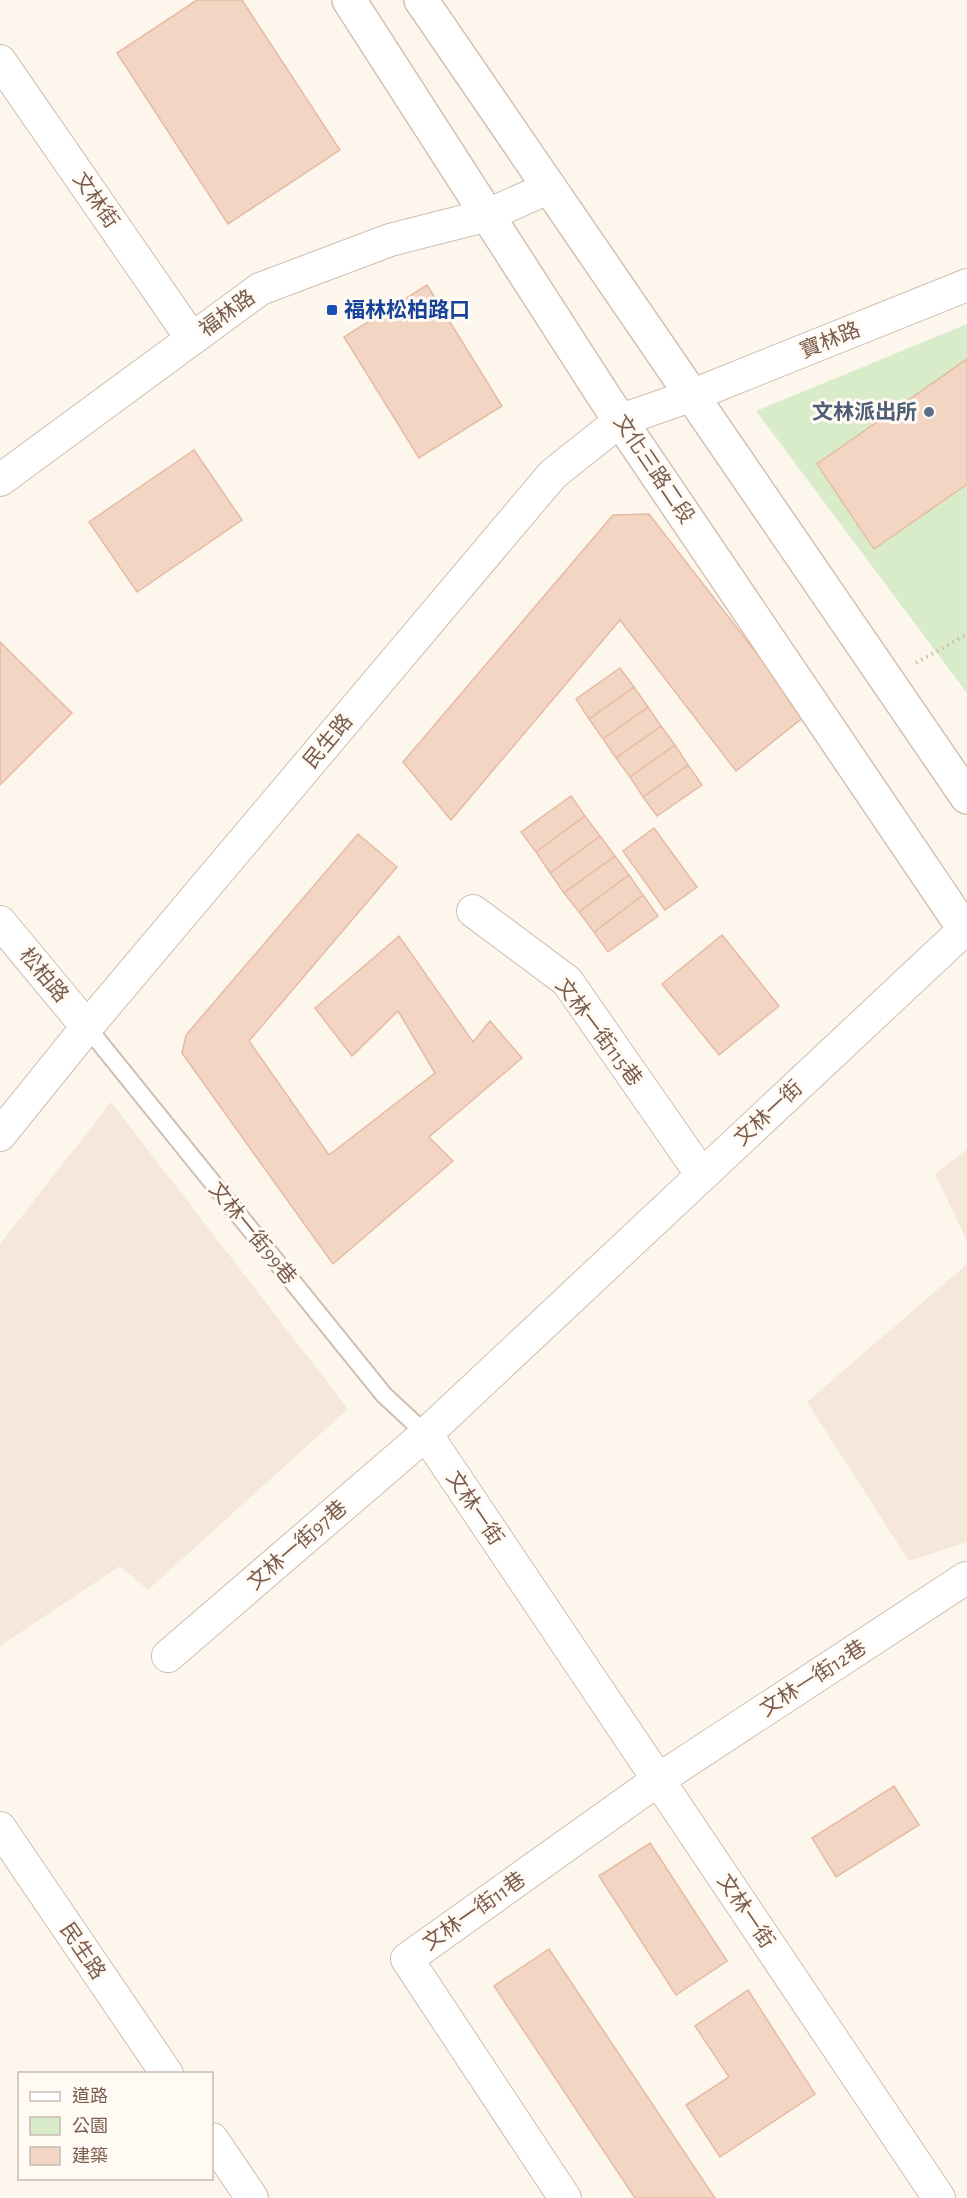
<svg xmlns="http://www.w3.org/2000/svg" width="967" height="2198" viewBox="0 0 967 2198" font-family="'Alegreya Sans','Noto Sans TC',sans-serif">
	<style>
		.residential { fill: #f5e8da }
		.green { fill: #d8ecc9 }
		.building { fill: #f3d5c3; stroke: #e6bba3; stroke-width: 1.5 }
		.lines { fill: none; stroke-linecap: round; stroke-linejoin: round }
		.lane-casing { stroke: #d1beb0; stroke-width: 20 }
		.street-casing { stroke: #d1beb0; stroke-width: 34 }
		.secondary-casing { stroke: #d6c0b0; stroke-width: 36 }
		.path { stroke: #d9b8a5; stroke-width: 4; stroke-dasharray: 1.5 4.5; stroke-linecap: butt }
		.lane { stroke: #fff; stroke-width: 16 }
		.street { stroke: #fff; stroke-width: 32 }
		.secondary { stroke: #fff; stroke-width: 33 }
		.transit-dot { fill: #1a4fb4; stroke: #fffaf3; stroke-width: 2 }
		.service-dot { fill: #5c6f8a; stroke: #fffaf3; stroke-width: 2 }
		.labels { text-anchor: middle; stroke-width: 6; stroke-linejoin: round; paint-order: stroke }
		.street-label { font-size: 21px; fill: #7a5c4d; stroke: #fffaf3 }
		.transit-label { font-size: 21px; font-weight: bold; fill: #164399; stroke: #fffaf3; text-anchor: start }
		.service-label { font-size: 21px; font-weight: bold; fill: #4e5e75; stroke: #fffaf3; text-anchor: end }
	</style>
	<rect width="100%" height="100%" fill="#fdf6ec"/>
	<path class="residential" d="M 111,1102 L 348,1409 L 148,1590 L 120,1566 L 0,1646 L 0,1244 Z
		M 967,1149 L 967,1241 L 935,1174 Z
		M 967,1264 L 967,1542 L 909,1561 L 807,1402 Z"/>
	<path class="green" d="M 967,324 L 967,693 L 756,411 Z"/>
	<path class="building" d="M 197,0 L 242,0 L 340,150 L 228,224 L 117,53 Z
		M 427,285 L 502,406 L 419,458 L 344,337 Z
		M 967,359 L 967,484 L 874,549 L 817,464 Z
		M 194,450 L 242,520 L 137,592 L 89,522 Z
		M 649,514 L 805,716 L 736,771 L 620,620 L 451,820 L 403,762 L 613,515 Z
		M 0,642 L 72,713 L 0,785 Z
		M 620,668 L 634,687 L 589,719 L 576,699 Z
		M 634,687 L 648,707 L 603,739 L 589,719 Z
		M 648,707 L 661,726 L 616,758 L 603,739 Z
		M 661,726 L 675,745 L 630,777 L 616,758 Z
		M 675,745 L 688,765 L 643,797 L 630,777 Z
		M 688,765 L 702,785 L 657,816 L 643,797 Z
		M 571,796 L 585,816 L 536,852 L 521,832 Z
		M 585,816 L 600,836 L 550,873 L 536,852 Z
		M 654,828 L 697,887 L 665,910 L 623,851 Z
		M 358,834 L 397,867 L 249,1041 L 329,1155 L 435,1073 L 398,1011 L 352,1056 L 315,1008 L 399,936 L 473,1042 L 490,1021 L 522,1058 L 429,1137 L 453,1161 L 333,1264 L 182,1053 L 186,1035 Z
		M 600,836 L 615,856 L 564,893 L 550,873 Z
		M 615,856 L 629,875 L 579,912 L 564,893 Z
		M 629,875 L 643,895 L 594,932 L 579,912 Z
		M 643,895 L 658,916 L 608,952 L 594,932 Z
		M 722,935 L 779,1006 L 719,1055 L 662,984 Z
		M 894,1786 L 919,1825 L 836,1877 L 812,1838 Z
		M 650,1843 L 727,1961 L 676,1995 L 599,1876 Z
		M 549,1949 L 715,2198 L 635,2198 L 494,1986 Z
		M 748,1990 L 815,2094 L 720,2157 L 686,2105 L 729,2077 L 695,2026 Z"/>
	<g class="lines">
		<defs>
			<path id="lane" d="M 87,1027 L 384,1395 L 426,1434"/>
			<path id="street" d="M 0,61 L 192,339
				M 0,480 L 260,289 L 390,240 L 488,215 L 550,187
				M 473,911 L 567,981 L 702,1175
				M 0,922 L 87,1027
				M 0,1135 L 87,1027 L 553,474 L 621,420 L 693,395 L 967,285
				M 426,1434 L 939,2198
				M 168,1656 L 426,1434 L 967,927
				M 0,1828 L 167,2074
				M 212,2139 L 252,2198
				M 565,2198 L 407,1959 L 658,1780 L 966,1578 L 967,1580"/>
			<path id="secondary" d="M 349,0 L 605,398 L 967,933
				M 421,0 L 967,797"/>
		</defs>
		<use href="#lane" class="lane-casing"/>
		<use href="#street" class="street-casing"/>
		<use href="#secondary" class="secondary-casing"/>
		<path class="path" d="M 916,663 L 967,634"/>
		<use href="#lane" class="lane"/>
		<use href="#street" class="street"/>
		<use href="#secondary" class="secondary"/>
	</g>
	<rect class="transit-dot" x="326" y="304" width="12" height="12" rx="3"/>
	<circle class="service-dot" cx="929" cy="412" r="6"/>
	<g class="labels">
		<g class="street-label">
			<text transform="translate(96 200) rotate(55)" y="7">文林街</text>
			<text transform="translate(227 313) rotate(-36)" y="7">福林路</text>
			<text transform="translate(830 340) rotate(-22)" y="7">寶林路</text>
			<text transform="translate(654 469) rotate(56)" y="7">文化三路二段</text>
			<text transform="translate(328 741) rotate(-50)" y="7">民生路</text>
			<text transform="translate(44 975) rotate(50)" y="7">松柏路</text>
			<text transform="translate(599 1032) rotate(53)" y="7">文林一街115巷</text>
			<text transform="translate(768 1113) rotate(-43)" y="7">文林一街</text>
			<text transform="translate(253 1233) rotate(51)" y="7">文林一街99巷</text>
			<text transform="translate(475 1508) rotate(56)" y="7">文林一街</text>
			<text transform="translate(297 1545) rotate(-41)" y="7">文林一街97巷</text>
			<text transform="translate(813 1678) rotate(-33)" y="7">文林一街12巷</text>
			<text transform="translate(474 1911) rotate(-35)" y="7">文林一街11巷</text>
			<text transform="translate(746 1911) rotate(56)" y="7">文林一街</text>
			<text transform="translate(83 1951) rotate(56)" y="7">民生路</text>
		</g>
		<g class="transit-label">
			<text x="344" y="317">福林松柏路口</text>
		</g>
		<g class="service-label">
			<text x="917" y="419">文林派出所</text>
		</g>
	</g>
	<rect x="18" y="2072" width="195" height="108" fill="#fffaf3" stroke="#cabbb1" stroke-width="1.5"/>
	<rect x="30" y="2092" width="30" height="9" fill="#ffffff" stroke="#cabbb1" stroke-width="1.5"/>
	<text x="72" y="2102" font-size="18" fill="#7a5c4d">道路</text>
	<rect x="30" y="2117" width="30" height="18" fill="#d8ecc9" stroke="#cabbb1" stroke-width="1.5"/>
	<text x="72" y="2132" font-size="18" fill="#7a5c4d">公園</text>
	<rect x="30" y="2147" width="30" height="18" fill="#f3d5c3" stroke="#cabbb1" stroke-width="1.5"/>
	<text x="72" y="2162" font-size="18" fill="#7a5c4d">建築</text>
</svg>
